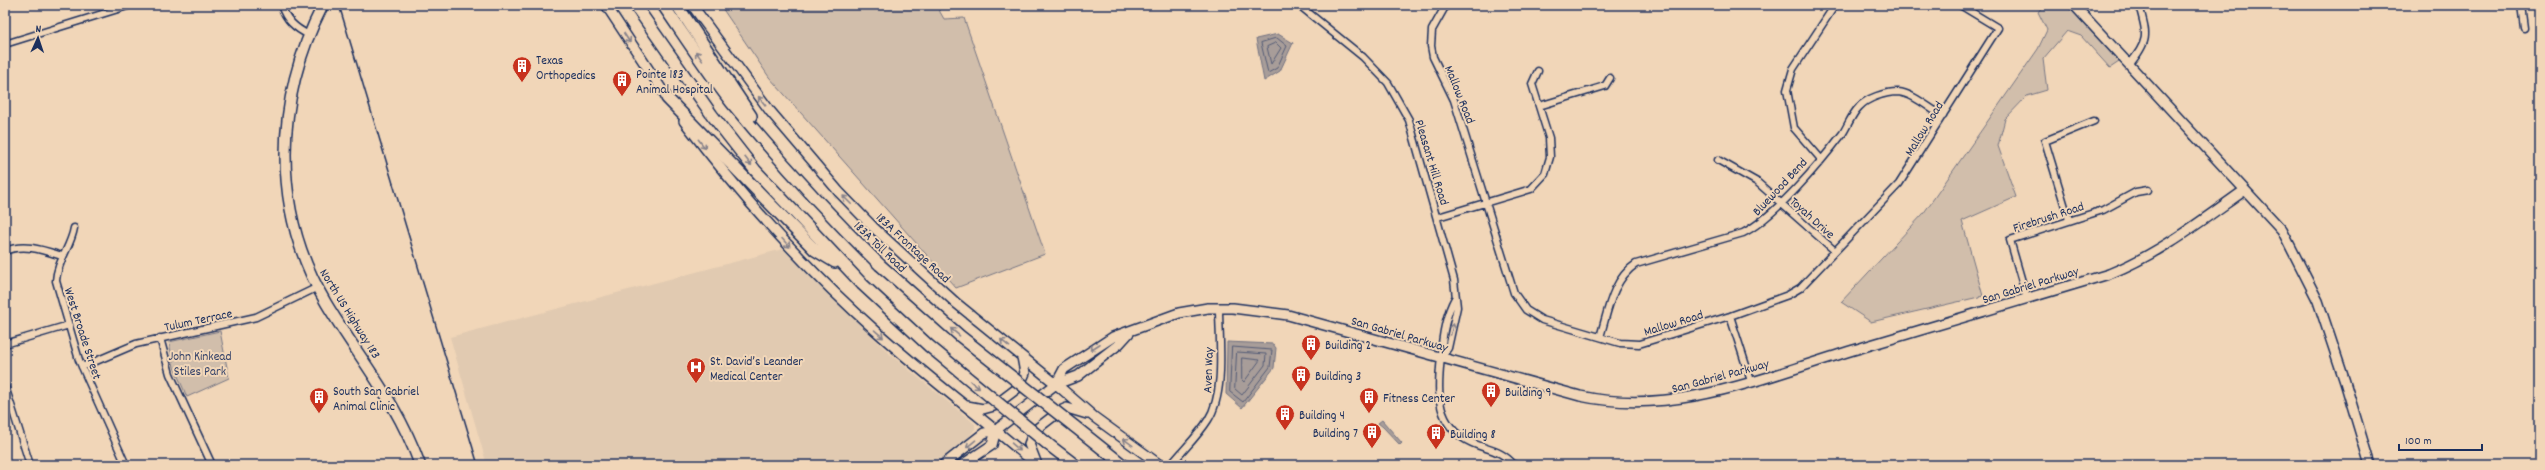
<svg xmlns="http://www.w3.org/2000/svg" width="2545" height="470" viewBox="0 0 2545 470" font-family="Dekko,sans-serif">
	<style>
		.built { fill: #e1cab1 }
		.green { fill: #d1beab; stroke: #767684 }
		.water { fill: #a89d99; stroke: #707181 }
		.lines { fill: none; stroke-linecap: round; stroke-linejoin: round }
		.shore { stroke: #535b76; stroke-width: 1 }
		.street-casing { stroke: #1b2f5e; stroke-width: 9 }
		.secondary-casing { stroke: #1b2f5e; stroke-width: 12 }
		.primary-casing { stroke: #1b2f5e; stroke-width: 13 }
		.highway-casing { stroke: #1b2f5e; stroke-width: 14 }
		.street { stroke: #f1d6b8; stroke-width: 6 }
		.secondary { stroke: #f1d6b8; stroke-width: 9 }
		.primary { stroke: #f1d6b8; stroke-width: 10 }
		.highway { stroke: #f1d6b8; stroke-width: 11 }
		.rail { stroke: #1b2f5e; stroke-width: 1.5 }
		.highway-bridge-casing { stroke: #1b2f5e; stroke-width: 14; stroke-linecap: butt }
		.highway-bridge { stroke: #f1d6b8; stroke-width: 11 }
		.oneway { stroke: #86828b }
		.labels { text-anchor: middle; stroke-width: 4; stroke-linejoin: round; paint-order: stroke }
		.poi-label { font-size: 13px; fill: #1b2f5e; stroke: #f1d6b8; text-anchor: start }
		.street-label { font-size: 13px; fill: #1b2f5e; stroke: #f1d6b8 }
		.park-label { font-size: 13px; fill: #36446a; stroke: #f1d6b8 }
	</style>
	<rect width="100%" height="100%" fill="#f1d6b8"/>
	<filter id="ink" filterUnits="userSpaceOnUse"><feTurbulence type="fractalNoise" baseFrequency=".025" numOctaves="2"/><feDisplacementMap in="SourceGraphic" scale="8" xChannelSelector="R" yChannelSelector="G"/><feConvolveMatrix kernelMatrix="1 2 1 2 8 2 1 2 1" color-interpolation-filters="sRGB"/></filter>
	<g filter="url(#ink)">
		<path class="built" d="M 783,249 L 891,355 L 975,424 L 975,429 L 965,442 L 931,465 L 487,465 L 450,337 Z"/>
		<path class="green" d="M 720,5 L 936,5 L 944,19 L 964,18 L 1045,254 L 956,288 L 769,77 Z
			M 2044,5 L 2067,5 L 2119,62 L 2110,68 L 2081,36 L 2067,31 L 2043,59 L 2047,90 L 2027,96 L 2005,119 L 1998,146 L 2016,197 L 1962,221 L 1983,296 L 1871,322 L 1841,302 L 1923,214 L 2038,49 L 2047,30 L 2038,12 Z
			M 220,331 L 229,378 L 187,397 L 174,367 L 169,342 Z"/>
		<path class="water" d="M 1278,34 L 1293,43 L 1280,71 L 1264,81 L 1256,39 Z
			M 1227,342 L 1273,344 L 1276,348 L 1274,368 L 1242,408 L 1226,394 Z
			M 1382,420 L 1402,443 L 1400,445 L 1383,427 L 1378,423 Z"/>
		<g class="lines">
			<path class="shore" d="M 1277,38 L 1287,46 L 1277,68 L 1268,73 L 1261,43 Z
				M 1276,43 L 1281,48 L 1271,64 L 1267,47 Z
				M 1232,347 L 1272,350 L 1270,367 L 1243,402 L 1230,392 Z
				M 1237,352 L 1266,354 L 1265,365 L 1242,395 L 1235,389 Z
				M 1242,358 L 1260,360 L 1244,382 L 1242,380 Z"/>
			<defs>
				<path id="street" d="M 281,5 C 286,20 295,28 309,35
					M 1299,5 L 1363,57 L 1388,83 L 1409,120 L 1454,280 L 1457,307 L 1448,348 L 1441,358
					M 1446,5 L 1432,30 L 1431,46 L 1433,57 L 1454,100 L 1514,293 L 1526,310 L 1542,320 L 1620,343 L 1639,344 L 1730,316 L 1788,295 L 1800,288 L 1899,184 L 1998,28 L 1960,5
					M 2521,5 L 2524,28
					M 5,44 L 131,5
					M 2129,65 C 2150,40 2147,35 2139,5
					M 1539,106 L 1605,86 L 1610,78
					M 1820,158 L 1794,128 L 1787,90 L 1793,69 L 1835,5
					M 1718,160 L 1757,182 L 1835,251
					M 1438,217 L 1531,189 L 1545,174 L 1550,157 L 1549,138 L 1532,84 L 1538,71
					M 2069,220 L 2045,141 L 2094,121
					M 74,228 C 71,247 57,261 56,281 L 79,360 L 126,465
					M 5,251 C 24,243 43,250 62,256
					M 1455,298 C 1445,316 1442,337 1441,357 C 1438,386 1434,419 1463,438 C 1480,450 1500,447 1514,465
					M 2027,299 L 2010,240 L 2103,210 L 2136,192 L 2148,190
					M 1730,316 L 1751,381
					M 1600,337 C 1608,311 1612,280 1636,264 L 1743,233 C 1775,217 1821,162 1843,133 C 1848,125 1852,114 1859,107 C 1867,98 1885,92 1898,92 C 1913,93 1930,109 1943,116
					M 160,338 L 170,374 L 212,465
					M 5,344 L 69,325
					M 82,367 L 136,344 L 256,317 L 318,287
					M 5,386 L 30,465
					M 1171,465 C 1183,450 1198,436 1208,420 C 1226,392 1219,341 1219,308"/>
				<path id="secondary" d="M 606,5 L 670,102
					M 692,5 L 770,111 L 839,192 L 873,227 L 956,303 L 1056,384 L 1094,417 L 1160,465
					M 2074,5 L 2282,230 L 2318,301 L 2345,382 L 2370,465
					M 684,121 C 741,196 805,268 876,331 C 928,378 984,419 1037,465
					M 1056,384 L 1064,369 L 1113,337 L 1179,313 L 1208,308 L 1233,308 L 1288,315 L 1580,396 C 1676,417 1766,376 1857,349 C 1941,324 2025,299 2109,274 C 2159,254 2201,221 2245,190
					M 967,406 L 983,409 L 994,406 L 1019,387 L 1025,373 L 1022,357
					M 1036,462 L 1029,444 L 1034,431 L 1060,411 L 1067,408 L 1087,414
					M 943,465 L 984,433 L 996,430 L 1056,384 L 1078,376 L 1119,344 L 1129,333
					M 962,465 L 992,445 L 996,430"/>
				<path id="primary" d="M 323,5 C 274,100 271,210 326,303 C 360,360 397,401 420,465"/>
				<path id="highway" d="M 635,5 L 712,115 L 755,170 L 862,284
					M 663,5 C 685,37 707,71 731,102 C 778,159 827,213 880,265
					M 677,5 L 751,116
					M 667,98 L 815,250 L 835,262
					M 1074,426 L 1123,465
					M 1049,445 L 1075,465"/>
			</defs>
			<use href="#street" class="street-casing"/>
			<use href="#secondary" class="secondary-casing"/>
			<use href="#primary" class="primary-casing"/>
			<use href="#highway" class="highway-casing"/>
			<use href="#street" class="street"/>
			<use href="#secondary" class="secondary"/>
			<use href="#primary" class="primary"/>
			<use href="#highway" class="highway"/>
			<path class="rail" d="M 339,5 L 478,465"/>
			<defs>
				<path id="highway-bridge" d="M 880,265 L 960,336 L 1074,426
					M 862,284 L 929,346 L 1049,445"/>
			</defs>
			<use href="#highway-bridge" class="highway-bridge-casing"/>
			<use href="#highway-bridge" class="highway-bridge"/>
		</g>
		<defs><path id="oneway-shaft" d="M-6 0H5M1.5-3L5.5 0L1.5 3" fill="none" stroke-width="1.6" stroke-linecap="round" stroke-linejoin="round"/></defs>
		<g class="oneway">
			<use href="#oneway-shaft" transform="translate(627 38) rotate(57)"/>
			<use href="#oneway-shaft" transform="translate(699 56) rotate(-125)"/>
			<use href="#oneway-shaft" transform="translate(762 101) rotate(-128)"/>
			<use href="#oneway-shaft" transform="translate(702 144) rotate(52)"/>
			<use href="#oneway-shaft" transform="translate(748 161) rotate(52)"/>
			<use href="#oneway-shaft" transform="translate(847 200) rotate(-135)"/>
			<use href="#oneway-shaft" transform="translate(786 243) rotate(48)"/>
			<use href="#oneway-shaft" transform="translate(1452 329) rotate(-77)"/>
			<use href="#oneway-shaft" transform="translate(955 332) rotate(-140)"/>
			<use href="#oneway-shaft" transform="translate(879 334) rotate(41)"/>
			<use href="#oneway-shaft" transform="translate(1005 343) rotate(-141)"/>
			<use href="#oneway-shaft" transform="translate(1095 347) rotate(147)"/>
			<use href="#oneway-shaft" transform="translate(975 385) rotate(40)"/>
			<use href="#oneway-shaft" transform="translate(1128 442) rotate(-144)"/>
			<use href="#oneway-shaft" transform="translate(971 444) rotate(140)"/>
			<use href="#oneway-shaft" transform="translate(1016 447) rotate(41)"/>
		</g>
	</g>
	<defs>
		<symbol id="building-pin" viewBox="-11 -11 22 30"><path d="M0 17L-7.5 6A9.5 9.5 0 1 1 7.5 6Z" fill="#c8321e" stroke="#f1d6b8"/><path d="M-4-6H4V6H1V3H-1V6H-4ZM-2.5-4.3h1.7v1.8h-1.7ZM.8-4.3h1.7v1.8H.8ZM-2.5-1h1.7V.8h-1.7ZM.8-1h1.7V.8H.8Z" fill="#fff"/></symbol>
		<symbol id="hospital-pin" viewBox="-11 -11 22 30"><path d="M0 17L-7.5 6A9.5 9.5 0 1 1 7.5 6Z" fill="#c8321e" stroke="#f1d6b8"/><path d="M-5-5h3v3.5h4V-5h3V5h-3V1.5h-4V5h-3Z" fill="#fff"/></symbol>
	</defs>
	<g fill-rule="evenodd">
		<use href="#building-pin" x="511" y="55" width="22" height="30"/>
		<use href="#building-pin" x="611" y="69" width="22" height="30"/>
		<use href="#building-pin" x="1300" y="333" width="22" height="30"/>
		<use href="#hospital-pin" x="685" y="356" width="22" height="30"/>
		<use href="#building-pin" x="1290" y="364" width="22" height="30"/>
		<use href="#building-pin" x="1480" y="380" width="22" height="30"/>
		<use href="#building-pin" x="308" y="386" width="22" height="30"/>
		<use href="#building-pin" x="1358" y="386" width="22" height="30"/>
		<use href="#building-pin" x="1274" y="403" width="22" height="30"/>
		<use href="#building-pin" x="1361" y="421" width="22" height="30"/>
		<use href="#building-pin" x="1425" y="422" width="22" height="30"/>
	</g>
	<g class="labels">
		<g class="poi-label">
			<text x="536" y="64">Texas<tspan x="536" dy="15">Orthopedics</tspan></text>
			<text x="636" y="78">Pointe 183<tspan x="636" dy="15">Animal Hospital</tspan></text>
			<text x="1325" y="349">Building 2</text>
			<text x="710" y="365">St. David’s Leander<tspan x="710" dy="15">Medical Center</tspan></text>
			<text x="1315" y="380">Building 3</text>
			<text x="333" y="395">South San Gabriel<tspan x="333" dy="15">Animal Clinic</tspan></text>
			<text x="1505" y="396">Building 9</text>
			<text x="1383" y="402">Fitness Center</text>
			<text x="1299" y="419">Building 4</text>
			<text x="1358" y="437" text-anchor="end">Building 7</text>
			<text x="1450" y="438">Building 8</text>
		</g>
		<g class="street-label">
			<text transform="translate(1461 94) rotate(68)" y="5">Mallow Road</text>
			<text transform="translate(1923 128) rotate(-58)" y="5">Mallow Road</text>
			<text transform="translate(1433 162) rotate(73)" y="5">Pleasant Hill Road</text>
			<text transform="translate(1779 186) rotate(-47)" y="5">Bluewood Bend</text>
			<text transform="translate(2048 216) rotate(-18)" y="5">Firebrush Road</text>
			<text transform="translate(1813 217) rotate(42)" y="5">Toyah Drive</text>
			<text transform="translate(881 246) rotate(44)" y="5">183A Toll Road</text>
			<text transform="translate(914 247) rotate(43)" y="5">183A Frontage Road</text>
			<text transform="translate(2030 284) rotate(-17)" y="5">San Gabriel Parkway</text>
			<text transform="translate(351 313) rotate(58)" y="5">North US Highway 183</text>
			<text transform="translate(198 319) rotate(-12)" y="5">Tulum Terrace</text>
			<text transform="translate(1673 322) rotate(-17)" y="5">Mallow Road</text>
			<text transform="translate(84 333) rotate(72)" y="5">West Broade Street</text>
			<text transform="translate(1400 333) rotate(16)" y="5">San Gabriel Parkway</text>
			<text transform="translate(1207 370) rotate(-88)" y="5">Aven Way</text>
			<text transform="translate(1720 375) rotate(-15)" y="5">San Gabriel Parkway</text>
		</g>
		<g class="park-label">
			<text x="200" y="360">John Kinkead<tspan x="200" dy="15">Stiles Park</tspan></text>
		</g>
	</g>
	<rect width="2545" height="470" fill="none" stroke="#f1d6b8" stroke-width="20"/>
	<rect x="10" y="10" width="2525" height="450" fill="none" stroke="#1b2f5e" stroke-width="1.5" filter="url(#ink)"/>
	<g transform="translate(38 38) rotate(3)" stroke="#f1d6b8" stroke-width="3" paint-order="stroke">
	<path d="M0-3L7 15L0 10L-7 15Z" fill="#1b2f5e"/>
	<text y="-6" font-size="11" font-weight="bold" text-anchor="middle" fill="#1b2f5e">N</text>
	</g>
	<path d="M2399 444v6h83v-6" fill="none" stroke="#1b2f5e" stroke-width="2"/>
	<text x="2405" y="444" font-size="12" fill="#1b2f5e" stroke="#f1d6b8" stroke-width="3" paint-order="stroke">100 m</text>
</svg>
